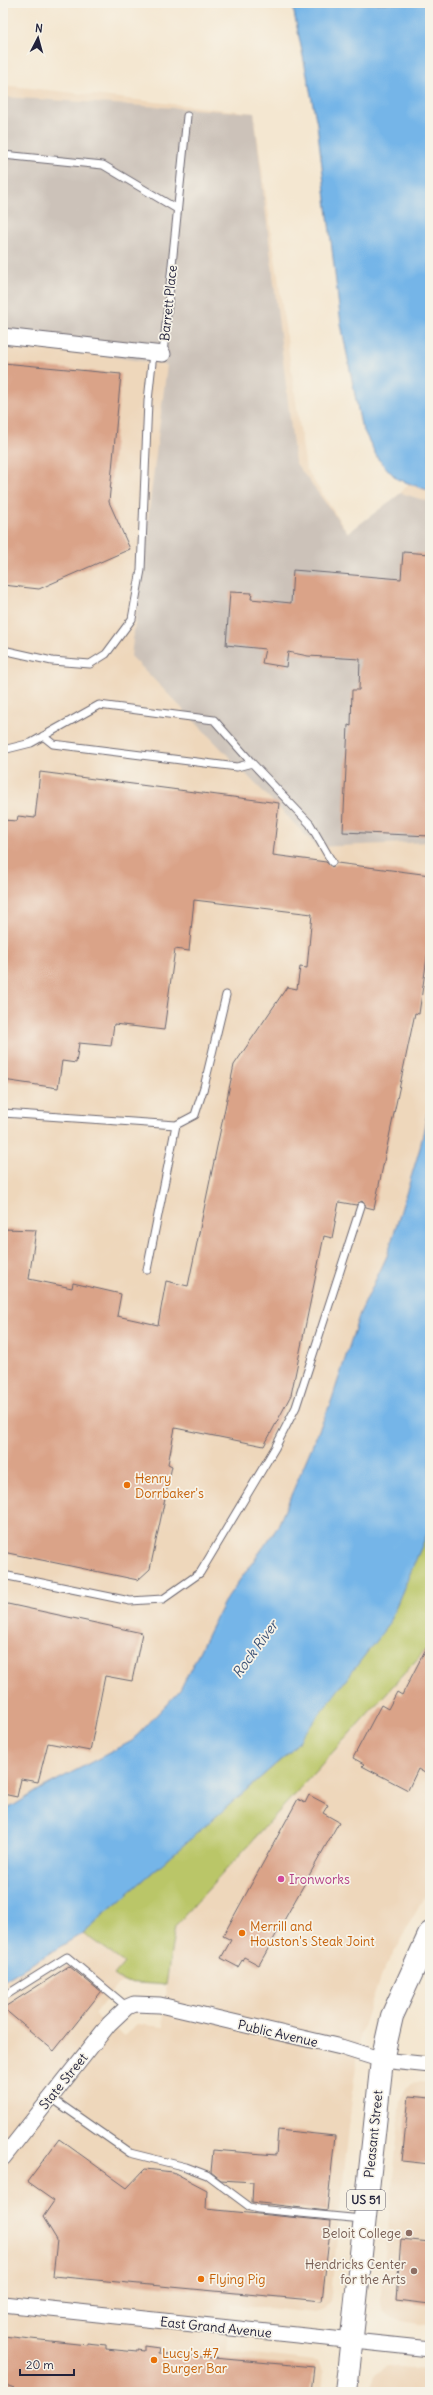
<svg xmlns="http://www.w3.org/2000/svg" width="433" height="2395" viewBox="0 0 433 2395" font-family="Delius,sans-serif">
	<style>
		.built { fill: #eed7bb; fill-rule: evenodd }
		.industrial { fill: #ccc2b9 }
		.green { fill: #bac668; stroke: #6e7452 }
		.water { fill: #74b5e8; stroke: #4b6c92 }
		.building { fill: #daa388 }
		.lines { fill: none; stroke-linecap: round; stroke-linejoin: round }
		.lane-casing { stroke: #6c6770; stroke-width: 9 }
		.street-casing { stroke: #6c6770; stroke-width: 17 }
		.primary-casing { stroke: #6c6770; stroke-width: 24 }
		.lane { stroke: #fff; stroke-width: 7 }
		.street { stroke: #fff; stroke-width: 15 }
		.primary { stroke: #fff; stroke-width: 22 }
		.food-dot { fill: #e8710a; stroke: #f7f3e8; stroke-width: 1.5 }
		.hotel-dot { fill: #d1479c; stroke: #f7f3e8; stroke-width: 1.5 }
		.education-dot { fill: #8d6e63; stroke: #f7f3e8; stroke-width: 1.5 }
		.labels { text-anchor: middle; stroke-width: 3.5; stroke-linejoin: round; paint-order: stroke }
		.shield { fill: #f7f3e8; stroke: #62616f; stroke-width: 1 }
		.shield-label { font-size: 12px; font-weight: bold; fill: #22223b }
		.street-label { font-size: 13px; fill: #22223b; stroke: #f7f3e8 }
		.food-label { font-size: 13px; fill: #c56008; stroke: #f7f3e8; text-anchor: start }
		.hotel-label { font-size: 13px; fill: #b23c85; stroke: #f7f3e8; text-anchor: start }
		.education-label { font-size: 13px; fill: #785e54; stroke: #f7f3e8; text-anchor: end }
		.water-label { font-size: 14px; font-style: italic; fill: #3f5578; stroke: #f7f3e8 }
	</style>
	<rect width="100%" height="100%" fill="#f7f3e8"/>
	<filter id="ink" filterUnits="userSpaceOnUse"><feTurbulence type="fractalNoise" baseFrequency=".025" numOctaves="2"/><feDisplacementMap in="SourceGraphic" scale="8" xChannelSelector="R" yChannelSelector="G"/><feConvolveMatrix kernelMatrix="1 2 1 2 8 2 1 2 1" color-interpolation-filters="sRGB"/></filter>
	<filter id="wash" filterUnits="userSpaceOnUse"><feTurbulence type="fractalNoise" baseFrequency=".012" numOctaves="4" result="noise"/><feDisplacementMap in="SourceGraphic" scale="16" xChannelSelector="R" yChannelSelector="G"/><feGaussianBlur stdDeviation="0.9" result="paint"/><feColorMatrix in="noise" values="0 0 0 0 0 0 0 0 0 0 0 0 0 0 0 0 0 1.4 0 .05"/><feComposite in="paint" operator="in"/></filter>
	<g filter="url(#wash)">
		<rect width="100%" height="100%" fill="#f4e7d1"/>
		<path class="built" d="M 3,85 L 254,113 L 306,469 L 348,533 L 376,523 L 409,483 L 430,491 L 430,1100 L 420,1148 L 387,1256 L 360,1313 L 331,1402 L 277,1528 L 224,1602 L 180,1690 L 132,1741 L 42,1788 L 3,1812 Z
			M 430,1645 L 430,1887 L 381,1975 L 361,2032 L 354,2080 L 330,2303 L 324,2310 L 315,2313 L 230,2304 L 226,2351 L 316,2361 L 324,2372 L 322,2392 L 3,2392 L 3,1981 L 83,1933 L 125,1964 L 114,1975 L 124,1982 L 118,1984 L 94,2015 L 124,2036 L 137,2024 L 163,2027 L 166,1985 L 175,1926 ZM 258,2205 L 297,2209 L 296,2216 L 257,2212 Z
			M 419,2082 L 430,2083 L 430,2326 L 391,2319 L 383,2313 L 380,2304 L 401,2100 L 405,2088 L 412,2083 Z
			M 388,2366 L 430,2369 L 430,2392 L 372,2392 L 375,2374 Z"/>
		<path class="industrial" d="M 3,97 L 254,113 L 295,462 L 348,533 L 401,493 L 430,502 L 430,842 L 317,847 L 131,656 L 167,365 L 3,340 Z"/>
		<path class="green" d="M 430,1527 L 430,1645 L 175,1926 L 166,1985 L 124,1982 L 114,1975 L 124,1963 L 83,1933 L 292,1750 Z"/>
		<path class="water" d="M 292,3 L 430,3 L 430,491 L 397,479 L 378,459 L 361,425 L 341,324 L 317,124 Z
			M 430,1100 L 430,1527 L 388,1625 L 292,1750 L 83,1933 L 3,1981 L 3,1812 L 42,1788 L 132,1741 L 180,1690 L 224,1602 L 277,1528 L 331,1402 L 360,1313 L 387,1256 L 420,1148 Z"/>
		<g id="blocks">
			<path class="building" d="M 3,363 L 121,374 L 109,502 L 130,549 L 39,589 L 3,585 Z
				M 403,552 L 430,554 L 430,836 L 343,832 L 348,725 L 351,726 L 352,690 L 359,690 L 360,659 L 308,656 L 288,652 L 286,667 L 262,663 L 265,649 L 226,645 L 230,592 L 252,593 L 251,599 L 291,603 L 293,570 L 401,579 Z
				M 40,772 L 279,803 L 273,855 L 326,862 L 332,867 L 337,863 L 430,875 L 430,936 L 419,1014 L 415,1013 L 374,1209 L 366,1207 L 362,1201 L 356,1205 L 339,1202 L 332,1238 L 324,1236 L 291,1395 L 264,1446 L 175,1428 L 168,1464 L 172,1466 L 150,1569 L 138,1580 L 3,1552 L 3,1229 L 36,1230 L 29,1279 L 72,1288 L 73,1283 L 121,1294 L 117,1316 L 158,1325 L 166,1281 L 188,1286 L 234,1065 L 287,987 L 297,989 L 300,967 L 307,968 L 312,914 L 194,900 L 189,951 L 175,949 L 164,1030 L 114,1024 L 111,1046 L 79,1043 L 76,1063 L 62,1061 L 58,1088 L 3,1080 L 3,820 L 17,821 L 18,816 L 35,818 Z
				M 3,1603 L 142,1633 L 132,1681 L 105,1676 L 90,1751 L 48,1743 L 38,1782 L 21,1779 L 17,1797 L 3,1794 Z
				M 430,1641 L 430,1776 L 418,1769 L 408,1790 L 362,1766 L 364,1764 L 353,1758 L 381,1705 L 388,1709 L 397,1692 L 402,1695 Z
				M 309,1795 L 328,1805 L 323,1813 L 339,1822 L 259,1965 L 244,1957 L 238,1967 L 221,1958 L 231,1940 L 223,1936 L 298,1799 L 305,1803 Z
				M 69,1966 L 101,1992 L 54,2051 L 3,2008 Z
				M 409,2096 L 430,2098 L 430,2164 L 402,2161 Z
				M 278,2130 L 335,2136 L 327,2211 L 252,2202 L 253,2182 L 221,2180 L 211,2172 L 213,2150 L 276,2155 Z
				M 59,2139 L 127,2188 L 145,2169 L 173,2172 L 207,2190 L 206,2209 L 331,2221 L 322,2301 L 53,2276 L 57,2240 L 43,2217 L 54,2201 L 27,2182 Z
				M 401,2239 L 430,2242 L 430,2304 L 396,2300 Z
				M 3,2336 L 87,2345 L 87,2343 L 106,2345 L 106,2349 L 137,2352 L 137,2350 L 144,2351 L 144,2346 L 159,2348 L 158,2353 L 314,2367 L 311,2392 L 17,2392 L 17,2389 L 3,2384 Z"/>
		</g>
	</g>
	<g filter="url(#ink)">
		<use href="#blocks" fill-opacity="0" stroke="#6c6770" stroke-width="1"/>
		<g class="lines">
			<defs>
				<path id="lane" d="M 3,155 L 103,165 L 177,209
					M 163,354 L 187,116
					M 3,650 L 52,661 L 90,664 L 106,654 L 132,619 L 141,570 L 148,401 L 153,353
					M 3,750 L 31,743 L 99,705 L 214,720 L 252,763 L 237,767 L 53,744 L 43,736
					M 252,763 L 310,824 L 332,862
					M 3,1113 L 176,1125 L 195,1115 L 204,1087 L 226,995
					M 147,1270 L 176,1125
					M 3,1575 L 130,1601 L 163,1599 L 200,1573 L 275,1448 L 296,1407 L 361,1206
					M 3,1997 L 67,1957 L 127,2007
					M 50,2097 L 130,2153 L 186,2167 L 207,2175 L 250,2207 L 258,2209 L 362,2219"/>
				<path id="street" d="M 3,336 L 163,354
					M 3,2158 L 109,2024 L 127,2007 L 134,2004 L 160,2005 L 341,2047 L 382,2060 L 430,2065
					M 3,2304 L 430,2349"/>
				<path id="primary" d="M 346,2392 L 382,2060 L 392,2016 L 430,1933"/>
			</defs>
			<use href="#lane" class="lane-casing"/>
			<use href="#street" class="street-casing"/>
			<use href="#primary" class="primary-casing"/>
			<use href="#lane" class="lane"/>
			<use href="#street" class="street"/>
			<use href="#primary" class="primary"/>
		</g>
	</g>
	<g class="food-dot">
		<circle cx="127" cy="1485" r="4"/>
		<circle cx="242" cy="1933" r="4"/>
		<circle cx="201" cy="2279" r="4"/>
		<circle cx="154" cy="2360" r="4"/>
	</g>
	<circle class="hotel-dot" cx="281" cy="1879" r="4"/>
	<g class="education-dot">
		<circle cx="409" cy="2233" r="4"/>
		<circle cx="414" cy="2271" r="4"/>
	</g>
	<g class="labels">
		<rect class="shield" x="347" y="2190" width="38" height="20" rx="3"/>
		<g class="shield-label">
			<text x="366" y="2204">US 51</text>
		</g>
		<g class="street-label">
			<text transform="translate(168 303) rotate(-84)" y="5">Barrett Place</text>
			<text transform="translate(278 2033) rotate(13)" y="5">Public Avenue</text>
			<text transform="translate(63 2081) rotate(-51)" y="5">State Street</text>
			<text transform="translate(373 2134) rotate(-84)" y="5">Pleasant Street</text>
			<text transform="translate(216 2327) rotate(6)" y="5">East Grand Avenue</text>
		</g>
		<g class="food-label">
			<text x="135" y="1483">Henry<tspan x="135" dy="15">Dorrbaker's</tspan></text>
			<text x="250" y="1931">Merrill and<tspan x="250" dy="15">Houston's Steak Joint</tspan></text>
			<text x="209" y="2284">Flying Pig</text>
			<text x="162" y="2358">Lucy's #7<tspan x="162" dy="15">Burger Bar</tspan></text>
		</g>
		<g class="hotel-label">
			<text x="289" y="1884">Ironworks</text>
		</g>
		<g class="education-label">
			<text x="401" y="2238">Beloit College</text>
			<text x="406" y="2269">Hendricks Center<tspan x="406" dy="15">for the Arts</tspan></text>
		</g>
		<g class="water-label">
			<text transform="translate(255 1649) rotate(-54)" y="5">Rock River</text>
		</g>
	</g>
	<rect width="433" height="2395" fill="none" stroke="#f7f3e8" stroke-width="16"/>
	<g transform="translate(38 38) rotate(6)" stroke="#f7f3e8" stroke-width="3" paint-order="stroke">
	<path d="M0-3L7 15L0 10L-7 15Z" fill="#22223b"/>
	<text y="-6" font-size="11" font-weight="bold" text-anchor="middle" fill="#22223b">N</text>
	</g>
	<path d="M20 2369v6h54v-6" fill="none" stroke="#22223b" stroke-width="2"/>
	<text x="26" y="2369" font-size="12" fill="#22223b" stroke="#f7f3e8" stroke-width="3" paint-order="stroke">20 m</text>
</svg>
